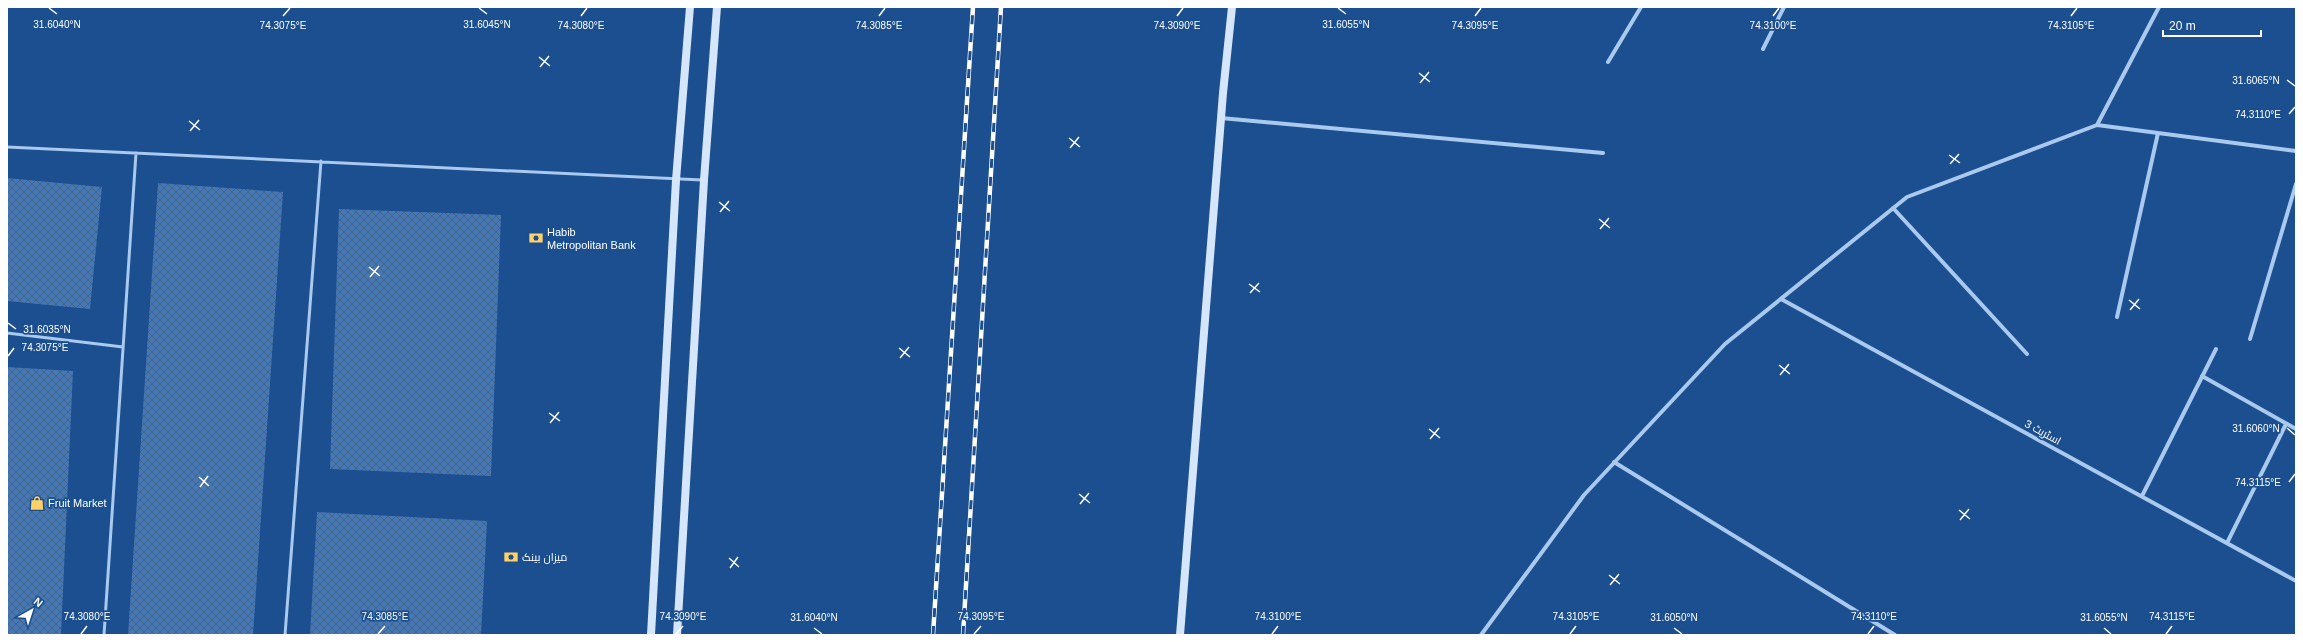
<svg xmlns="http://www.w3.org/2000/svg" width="2303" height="642" viewBox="0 0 2303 642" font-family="Arial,Cairo,sans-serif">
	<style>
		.building { fill: url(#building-cross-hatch) }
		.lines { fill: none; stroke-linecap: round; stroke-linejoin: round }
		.lane { stroke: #a9c9ee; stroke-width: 3 }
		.street { stroke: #a9c9ee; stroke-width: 4 }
		.secondary { stroke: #d6e6fa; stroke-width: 8 }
		.rail-casing { stroke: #fff; stroke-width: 4.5 }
		.rail { stroke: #1b4f8f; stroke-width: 3; stroke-dasharray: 9; stroke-linecap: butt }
		.ticks { fill: none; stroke: #fff; stroke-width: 1.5 }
		.labels { text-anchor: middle; stroke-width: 3.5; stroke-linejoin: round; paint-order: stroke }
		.poi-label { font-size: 11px; fill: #fff; stroke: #1b4f8f; text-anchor: start }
		.street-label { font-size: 11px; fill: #fff; stroke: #1b4f8f }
		.ticks-label { font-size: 10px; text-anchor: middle; fill: #fff; stroke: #1b4f8f; stroke-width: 3.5; stroke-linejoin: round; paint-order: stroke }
	</style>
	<defs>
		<pattern id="building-cross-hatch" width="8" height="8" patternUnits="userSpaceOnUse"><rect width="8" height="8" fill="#4478b7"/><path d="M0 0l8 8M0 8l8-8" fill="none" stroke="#486282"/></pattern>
	</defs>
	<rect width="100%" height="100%" fill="#1b4f8f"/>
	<path class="building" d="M 7,178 L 102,187 L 90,309 L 7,301 Z
		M 158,183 L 283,192 L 253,635 L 128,635 Z
		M 339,209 L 501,215 L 491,476 L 330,469 Z
		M 7,367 L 73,371 L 61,635 L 7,635 Z
		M 317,512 L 487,521 L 481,635 L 310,635 Z"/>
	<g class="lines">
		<path class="lane" d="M 7,147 L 702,180
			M 7,333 L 123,347
			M 104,635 L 136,153
			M 285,635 L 321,161"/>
		<path class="street" d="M 1763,49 L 1784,7
			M 1608,62 L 1641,7
			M 1221,118 L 1603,153
			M 2097,125 L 2159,7
			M 1893,208 L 2027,354
			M 1781,299 L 2296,581
			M 2117,317 L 2158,133
			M 2250,339 L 2296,184
			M 2202,376 L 2296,429
			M 1614,462 L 1895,635
			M 2142,496 L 2216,349
			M 2227,543 L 2286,424
			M 1481,635 L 1584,495 L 1725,344 L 1907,197 L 2097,125 L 2296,151"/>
		<path class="secondary" d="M 651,635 L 676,180 L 690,7
			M 677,635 L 704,180 L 717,7
			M 1180,635 L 1223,93 L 1232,7"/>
		<defs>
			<path id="rail" d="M 933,635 L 973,7
				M 963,635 L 1001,7"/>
		</defs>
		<use href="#rail" class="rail-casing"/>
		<use href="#rail" class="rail"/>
	</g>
	<path class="ticks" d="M 49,8 L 57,14M 479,8 L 487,14M 1338,8 L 1346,14M 283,16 L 290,8M 581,16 L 587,8M 879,16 L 885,8M 1177,16 L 1183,8M 1475,16 L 1481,8M 1773,16 L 1779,8M 2071,16 L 2077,8M 539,57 L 550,66M 540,67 L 549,56M 1419,73 L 1430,82M 2287,80 L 2295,86M 1420,83 L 1429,72M 2289,114 L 2295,107M 189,121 L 200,130M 190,131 L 199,120M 1069,138 L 1080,147M 1070,148 L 1079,137M 1949,155 L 1960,163M 1950,164 L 1959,154M 719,202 L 730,211M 720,212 L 729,201M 1599,219 L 1610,228M 1600,229 L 1609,218M 369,267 L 380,276M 370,277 L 379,266M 1249,284 L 1260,292M 1250,293 L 1259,283M 2129,300 L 2140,309M 2130,310 L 2139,299M 8,323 L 16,329M 899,348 L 910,357M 8,356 L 14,348M 900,358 L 909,347M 1779,365 L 1790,374M 1780,375 L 1789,364M 549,413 L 560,421M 550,423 L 559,412M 2287,428 L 2295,435M 1429,429 L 1440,438M 1430,439 L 1439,428M 199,477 L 209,486M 2289,482 L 2295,474M 200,487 L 208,476M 1079,494 L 1090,503M 1080,504 L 1089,493M 1959,510 L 1970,519M 1960,520 L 1969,509M 729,558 L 739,567M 730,568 L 738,557M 1609,575 L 1620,584M 1610,585 L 1619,574M 814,628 L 822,634M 1674,628 L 1682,634M 2104,628 L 2111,634M 81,634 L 87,626M 378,634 L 385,626M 676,634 L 683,626M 974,634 L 981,626M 1272,634 L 1278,626M 1570,634 L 1576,626M 1868,634 L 1874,626M 2166,634 L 2172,626"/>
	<defs>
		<symbol id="bank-bare" viewBox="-9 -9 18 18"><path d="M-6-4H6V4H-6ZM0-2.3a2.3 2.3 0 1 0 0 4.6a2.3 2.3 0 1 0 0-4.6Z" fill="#ffd166" stroke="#1b4f8f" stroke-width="2.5" paint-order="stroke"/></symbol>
		<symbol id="shop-bare" viewBox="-9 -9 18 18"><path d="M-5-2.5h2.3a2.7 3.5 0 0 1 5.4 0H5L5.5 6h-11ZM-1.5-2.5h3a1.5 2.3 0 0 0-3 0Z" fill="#ffd166" stroke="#1b4f8f" stroke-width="2.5" paint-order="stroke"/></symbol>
	</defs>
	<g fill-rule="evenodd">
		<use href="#bank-bare" x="526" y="228" width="20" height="20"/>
		<use href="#shop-bare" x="27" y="493" width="20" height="20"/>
		<use href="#bank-bare" x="501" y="547" width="20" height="20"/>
	</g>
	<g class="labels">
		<g class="poi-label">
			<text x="547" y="236">Habib<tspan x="547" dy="13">Metropolitan Bank</tspan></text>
			<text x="48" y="507">Fruit Market</text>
			<text x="522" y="561">میزان بینک</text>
		</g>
		<g class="street-label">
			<text transform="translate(2043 432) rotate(29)" y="4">اسٹریٹ 3</text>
		</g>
	</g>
	<g class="ticks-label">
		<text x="57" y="28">31.6040°N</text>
		<text x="487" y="28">31.6045°N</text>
		<text x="1346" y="28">31.6055°N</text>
		<text x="283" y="29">74.3075°E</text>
		<text x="879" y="29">74.3085°E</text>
		<text x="581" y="29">74.3080°E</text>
		<text x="1177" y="29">74.3090°E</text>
		<text x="1475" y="29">74.3095°E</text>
		<text x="1773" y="29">74.3100°E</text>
		<text x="2071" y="29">74.3105°E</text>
		<text x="2256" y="84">31.6065°N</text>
		<text x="2258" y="118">74.3110°E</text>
		<text x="47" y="333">31.6035°N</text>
		<text x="45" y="351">74.3075°E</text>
		<text x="2256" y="432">31.6060°N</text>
		<text x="2258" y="486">74.3115°E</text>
		<text x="87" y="620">74.3080°E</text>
		<text x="385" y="620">74.3085°E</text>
		<text x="683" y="620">74.3090°E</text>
		<text x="981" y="620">74.3095°E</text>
		<text x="1278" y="620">74.3100°E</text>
		<text x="1576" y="620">74.3105°E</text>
		<text x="1874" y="620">74.3110°E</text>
		<text x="2172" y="620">74.3115°E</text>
		<text x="814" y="621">31.6040°N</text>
		<text x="1674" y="621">31.6050°N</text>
		<text x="2104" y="621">31.6055°N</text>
	</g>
	<rect width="2303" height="642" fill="none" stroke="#ffffff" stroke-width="16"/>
	<g transform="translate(32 610) rotate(39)" stroke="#1b4f8f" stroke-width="3" paint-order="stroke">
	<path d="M0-3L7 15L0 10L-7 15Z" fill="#ffffff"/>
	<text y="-6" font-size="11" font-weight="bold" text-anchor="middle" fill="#ffffff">N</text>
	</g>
	<path d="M2163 30v6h98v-6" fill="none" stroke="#ffffff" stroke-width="2"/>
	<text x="2169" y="30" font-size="12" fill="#ffffff" stroke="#1b4f8f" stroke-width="3" paint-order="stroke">20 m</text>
</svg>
